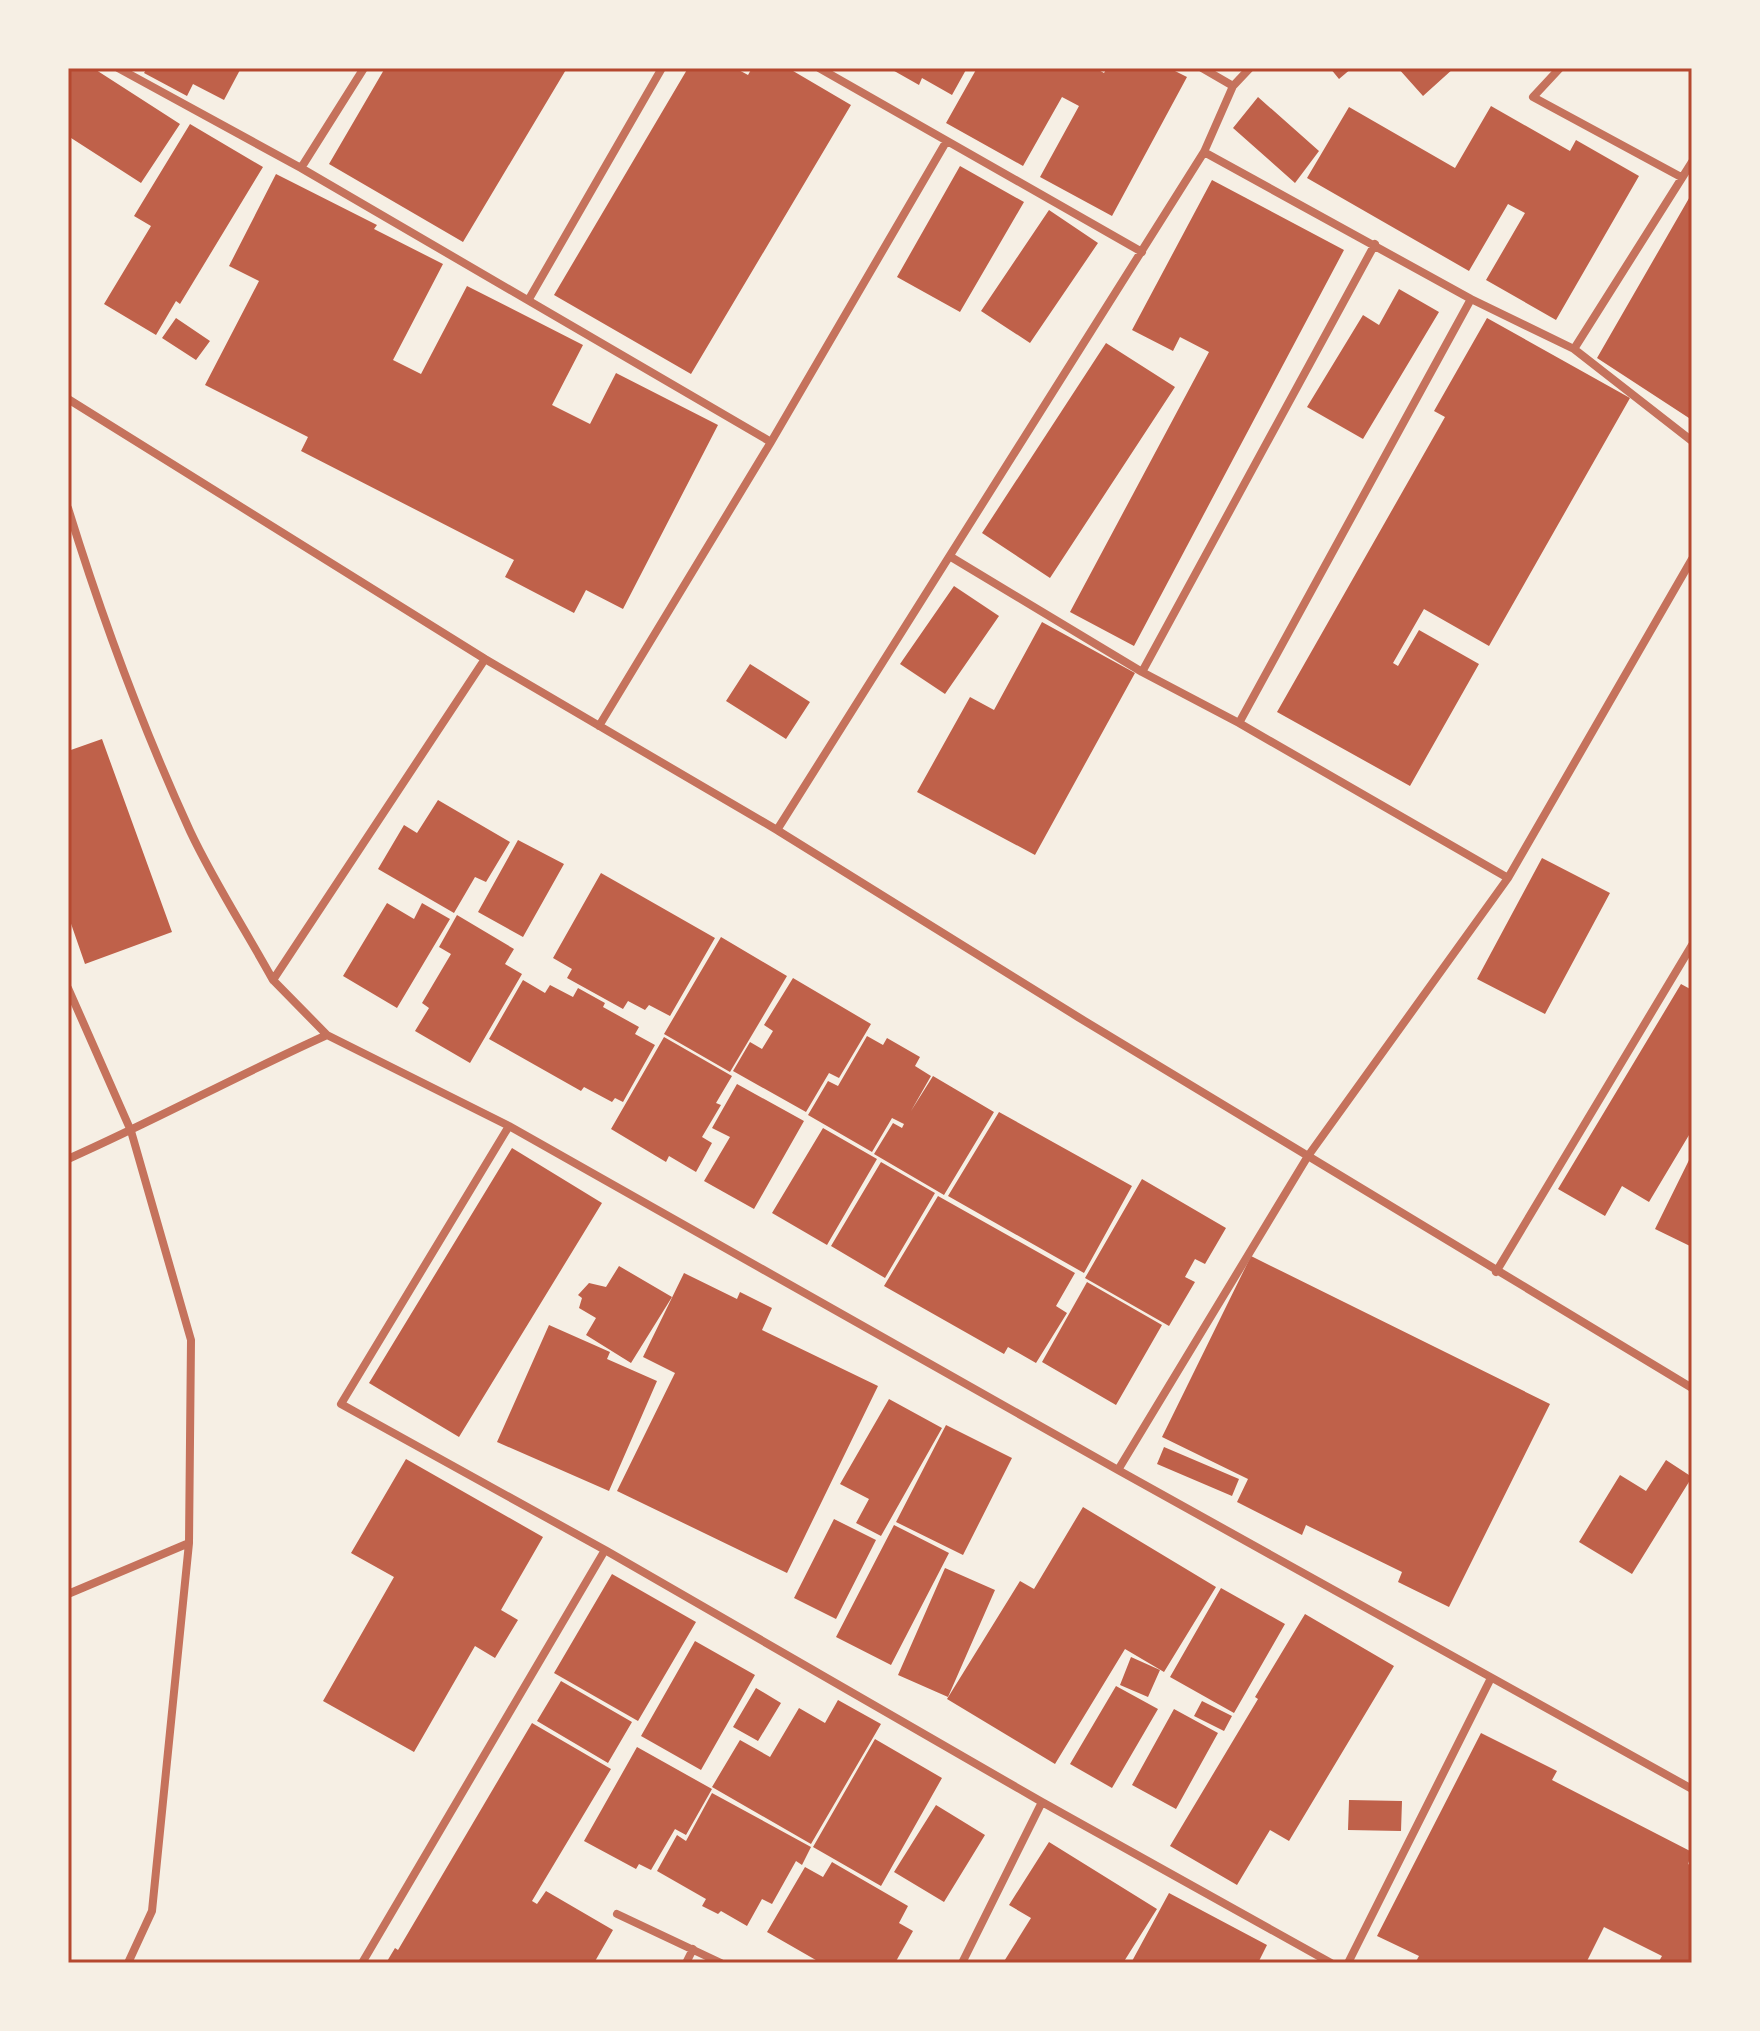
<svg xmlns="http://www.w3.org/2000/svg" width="1760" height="2031" viewBox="0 0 1760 2031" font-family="'Alegreya Sans',sans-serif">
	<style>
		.building { fill: #bf614a }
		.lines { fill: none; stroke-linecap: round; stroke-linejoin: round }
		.minor { stroke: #c5725c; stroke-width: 8 }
		.neatline { fill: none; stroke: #b5482f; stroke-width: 3 }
	</style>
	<rect width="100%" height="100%" fill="#f6efe4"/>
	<path class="building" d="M 68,68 L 93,68 L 180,124 L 141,183 L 68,136 Z
		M 147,68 L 241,68 L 224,100 L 193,84 L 187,96 L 144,73 Z
		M 385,68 L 567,68 L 463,242 L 329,164 Z
		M 688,68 L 735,68 L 748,75 L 752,68 L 788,68 L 851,105 L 691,374 L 554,295 Z
		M 889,68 L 967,68 L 952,95 L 922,78 L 919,85 Z
		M 977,68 L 1095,68 L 1104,73 L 1107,68 L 1169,68 L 1187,77 L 1112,216 L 1040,177 L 1079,106 L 1062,97 L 1023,166 L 946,123 Z
		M 1330,68 L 1352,68 L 1339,79 Z
		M 1398,68 L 1454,68 L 1423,96 Z
		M 1258,97 L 1319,151 L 1295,183 L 1233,128 Z
		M 1491,106 L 1570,151 L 1576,140 L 1639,176 L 1556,320 L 1486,280 L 1525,213 L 1508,204 L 1469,271 L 1307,178 L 1349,107 L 1455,168 Z
		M 190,124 L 263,167 L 180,304 L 176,301 L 156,335 L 104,304 L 151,226 L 134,216 Z
		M 960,166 L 1024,202 L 960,312 L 897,277 Z
		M 276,174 L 377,225 L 374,229 L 443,264 L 393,360 L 421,374 L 467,286 L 583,345 L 552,405 L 590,424 L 616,373 L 718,425 L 623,609 L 586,590 L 574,613 L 505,577 L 514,560 L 301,451 L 308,437 L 205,385 L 259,281 L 229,266 Z
		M 1212,180 L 1344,250 L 1134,646 L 1070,612 L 1209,352 L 1180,337 L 1173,351 L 1132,330 Z
		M 1692,193 L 1692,420 L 1597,358 Z
		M 1049,210 L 1098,243 L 1030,343 L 981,311 Z
		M 1399,289 L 1439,312 L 1363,439 L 1307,407 L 1363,315 L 1379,325 Z
		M 176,318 L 210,341 L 196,360 L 162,338 Z
		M 1487,318 L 1630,398 L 1489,646 L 1424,609 L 1393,663 L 1398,666 L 1419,630 L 1479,664 L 1410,786 L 1277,712 L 1445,417 L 1434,411 Z
		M 1106,343 L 1175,387 L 1050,578 L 982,533 Z
		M 954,586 L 999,616 L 945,694 L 900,664 Z
		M 1042,622 L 1135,673 L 1035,855 L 917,792 L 970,697 L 994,710 Z
		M 750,664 L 810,702 L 786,739 L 726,701 Z
		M 102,739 L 172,932 L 85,964 L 68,915 L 68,751 Z
		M 438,800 L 510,842 L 486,882 L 475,877 L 454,913 L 378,869 L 404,825 L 417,833 Z
		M 518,840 L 564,864 L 523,937 L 478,912 Z
		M 1542,858 L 1610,893 L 1545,1014 L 1477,979 Z
		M 601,873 L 715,938 L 670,1016 L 649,1005 L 645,1010 L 628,1001 L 623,1009 L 567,978 L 572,969 L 553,958 Z
		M 387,903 L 414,919 L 422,903 L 450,919 L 397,1008 L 343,976 Z
		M 457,915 L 514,949 L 505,964 L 522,974 L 470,1063 L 415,1031 L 429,1008 L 422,1003 L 451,954 L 439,947 Z
		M 721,937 L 787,976 L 730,1072 L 664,1034 Z
		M 793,978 L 871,1024 L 839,1078 L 829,1073 L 806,1112 L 733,1071 L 750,1042 L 762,1049 L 773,1031 L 764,1025 Z
		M 523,980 L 545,993 L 550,985 L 573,997 L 578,988 L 605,1003 L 603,1007 L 639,1027 L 635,1034 L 655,1045 L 623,1102 L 615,1098 L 612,1102 L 584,1087 L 581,1091 L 489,1039 Z
		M 1681,984 L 1692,990 L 1692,1130 L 1649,1202 L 1622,1186 L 1605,1216 L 1558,1189 Z
		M 867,1036 L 883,1045 L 887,1038 L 920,1057 L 915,1066 L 931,1076 L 911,1111 L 933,1076 L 994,1112 L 944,1195 L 874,1154 L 893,1123 L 902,1128 L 904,1124 L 892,1118 L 872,1152 L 808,1115 L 828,1081 L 838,1086 Z
		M 664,1037 L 732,1076 L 716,1103 L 721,1105 L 702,1137 L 712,1143 L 696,1172 L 669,1156 L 666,1162 L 611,1129 Z
		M 737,1084 L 804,1121 L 754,1209 L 704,1181 L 730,1137 L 712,1128 Z
		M 999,1112 L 1132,1186 L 1084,1273 L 948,1196 Z
		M 823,1128 L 877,1159 L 827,1245 L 772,1213 Z
		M 512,1148 L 602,1203 L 459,1437 L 369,1383 Z
		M 1692,1154 L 1692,1247 L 1655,1229 Z
		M 881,1162 L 935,1193 L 885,1278 L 831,1246 Z
		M 1142,1179 L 1226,1228 L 1205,1264 L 1195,1259 L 1185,1277 L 1195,1282 L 1169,1326 L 1085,1278 Z
		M 938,1196 L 1075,1273 L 1056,1306 L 1067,1313 L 1036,1363 L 1008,1347 L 1004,1354 L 884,1286 Z
		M 1251,1256 L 1550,1404 L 1449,1607 L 1398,1582 L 1402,1572 L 1306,1525 L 1302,1535 L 1237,1502 L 1248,1479 L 1162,1437 Z
		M 619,1266 L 672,1297 L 631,1363 L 586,1335 L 596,1318 L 579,1308 L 582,1298 L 578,1295 L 589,1283 L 606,1287 Z
		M 684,1273 L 737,1299 L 740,1292 L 772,1308 L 762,1330 L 878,1386 L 787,1573 L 617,1491 L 675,1373 L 643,1357 Z
		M 1087,1282 L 1162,1325 L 1116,1405 L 1042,1362 Z
		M 549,1325 L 610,1352 L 607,1359 L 657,1381 L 609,1491 L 497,1442 Z
		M 889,1399 L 942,1428 L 881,1536 L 856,1523 L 869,1499 L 840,1484 Z
		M 946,1425 L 1012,1458 L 963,1555 L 896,1522 Z
		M 1164,1447 L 1239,1479 L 1232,1496 L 1157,1464 Z
		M 406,1459 L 543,1537 L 501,1610 L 518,1620 L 495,1658 L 475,1646 L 414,1752 L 323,1701 L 394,1577 L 351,1553 Z
		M 1666,1460 L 1692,1477 L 1632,1574 L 1579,1542 L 1620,1475 L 1646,1491 Z
		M 1083,1507 L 1216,1587 L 1164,1672 L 1125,1649 L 1055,1764 L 947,1699 L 1020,1581 L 1034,1589 Z
		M 834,1519 L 876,1540 L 836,1619 L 794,1598 Z
		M 894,1525 L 949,1553 L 891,1665 L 836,1637 Z
		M 945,1568 L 995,1590 L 948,1697 L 898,1675 Z
		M 612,1574 L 696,1622 L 638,1721 L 554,1673 Z
		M 1221,1588 L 1285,1624 L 1234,1713 L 1170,1677 Z
		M 1305,1614 L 1394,1666 L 1289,1841 L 1270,1830 L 1237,1885 L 1170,1846 L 1258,1699 L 1255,1697 Z
		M 695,1641 L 755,1675 L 701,1770 L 641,1736 Z
		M 1131,1657 L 1160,1670 L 1148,1697 L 1120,1685 Z
		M 561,1681 L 632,1722 L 608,1763 L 537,1721 Z
		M 1116,1686 L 1158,1709 L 1112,1788 L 1070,1764 Z
		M 756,1688 L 781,1703 L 758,1741 L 733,1727 Z
		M 838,1700 L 881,1724 L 811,1844 L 712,1787 L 740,1740 L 770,1757 L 799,1708 L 825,1723 Z
		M 1202,1701 L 1232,1716 L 1224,1731 L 1194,1716 Z
		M 1174,1709 L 1218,1733 L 1176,1809 L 1132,1785 Z
		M 532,1723 L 611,1769 L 532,1901 L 537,1904 L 546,1891 L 613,1930 L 594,1963 L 386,1963 L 395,1948 L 398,1950 Z
		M 1481,1733 L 1557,1771 L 1552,1780 L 1692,1852 L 1688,1864 L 1692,1866 L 1692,1963 L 1658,1963 L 1662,1956 L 1604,1927 L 1586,1963 L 1415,1963 L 1419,1956 L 1377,1936 Z
		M 875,1739 L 942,1778 L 881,1886 L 813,1847 Z
		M 637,1747 L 712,1789 L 686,1835 L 675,1829 L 651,1870 L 639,1864 L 636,1869 L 584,1841 Z
		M 712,1793 L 811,1847 L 802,1865 L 796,1861 L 772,1904 L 762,1899 L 747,1926 L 721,1911 L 718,1914 L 702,1906 L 706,1899 L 657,1871 L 677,1835 L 686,1841 Z
		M 1349,1800 L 1402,1801 L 1401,1831 L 1348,1830 Z
		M 936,1805 L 985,1835 L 944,1902 L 894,1872 Z
		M 1049,1842 L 1157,1909 L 1123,1963 L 1003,1963 L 1031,1918 L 1009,1905 Z
		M 832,1862 L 908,1906 L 899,1923 L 913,1931 L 895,1963 L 821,1963 L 767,1932 L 805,1867 L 823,1877 Z
		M 1169,1893 L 1267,1945 L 1258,1963 L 1131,1963 Z"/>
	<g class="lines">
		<path class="minor" d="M 118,68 L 301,168 L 771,442
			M 819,68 L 1142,252
			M 1202,68 L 1233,86 L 1250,68
			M 1560,68 L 1533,97 L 1681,177
			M 1204,152 L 1471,299 L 1574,349 L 1692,441
			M 301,168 L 364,68
			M 529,299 L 662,68
			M 1574,349 L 1692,162
			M 68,399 L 485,659 L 777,830 L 1078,1017 L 1692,1388
			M 68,508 C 102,618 142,726 190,831 C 214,882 246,931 273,980
			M 951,557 L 1142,672 L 1239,723 L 1508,878
			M 1142,672 L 1375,244
			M 1239,723 L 1471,299
			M 599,726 L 771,442 L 946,142
			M 777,830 L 1204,152 L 1233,86
			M 68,988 L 131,1131 L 191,1340 L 189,1543 L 68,1594
			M 327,1035 L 273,980 L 485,659
			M 509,1126 L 1118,1470 L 1692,1789
			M 68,1159 C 156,1120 240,1074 327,1035 L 509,1126 L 341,1404 L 605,1550 L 362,1963
			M 1496,1272 L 1692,945
			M 1118,1470 L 1308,1156 L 1508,878 L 1692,559
			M 605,1550 L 1042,1802 L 1331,1963
			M 617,1914 L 721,1963
			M 128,1963 L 152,1911 L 189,1543
			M 686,1963 L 693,1949
			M 962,1963 L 1042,1802
			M 1348,1963 L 1491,1678"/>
	</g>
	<rect width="1760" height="2031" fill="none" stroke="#f6efe4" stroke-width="140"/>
	<rect x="70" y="70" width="1620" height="1891" class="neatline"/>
</svg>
